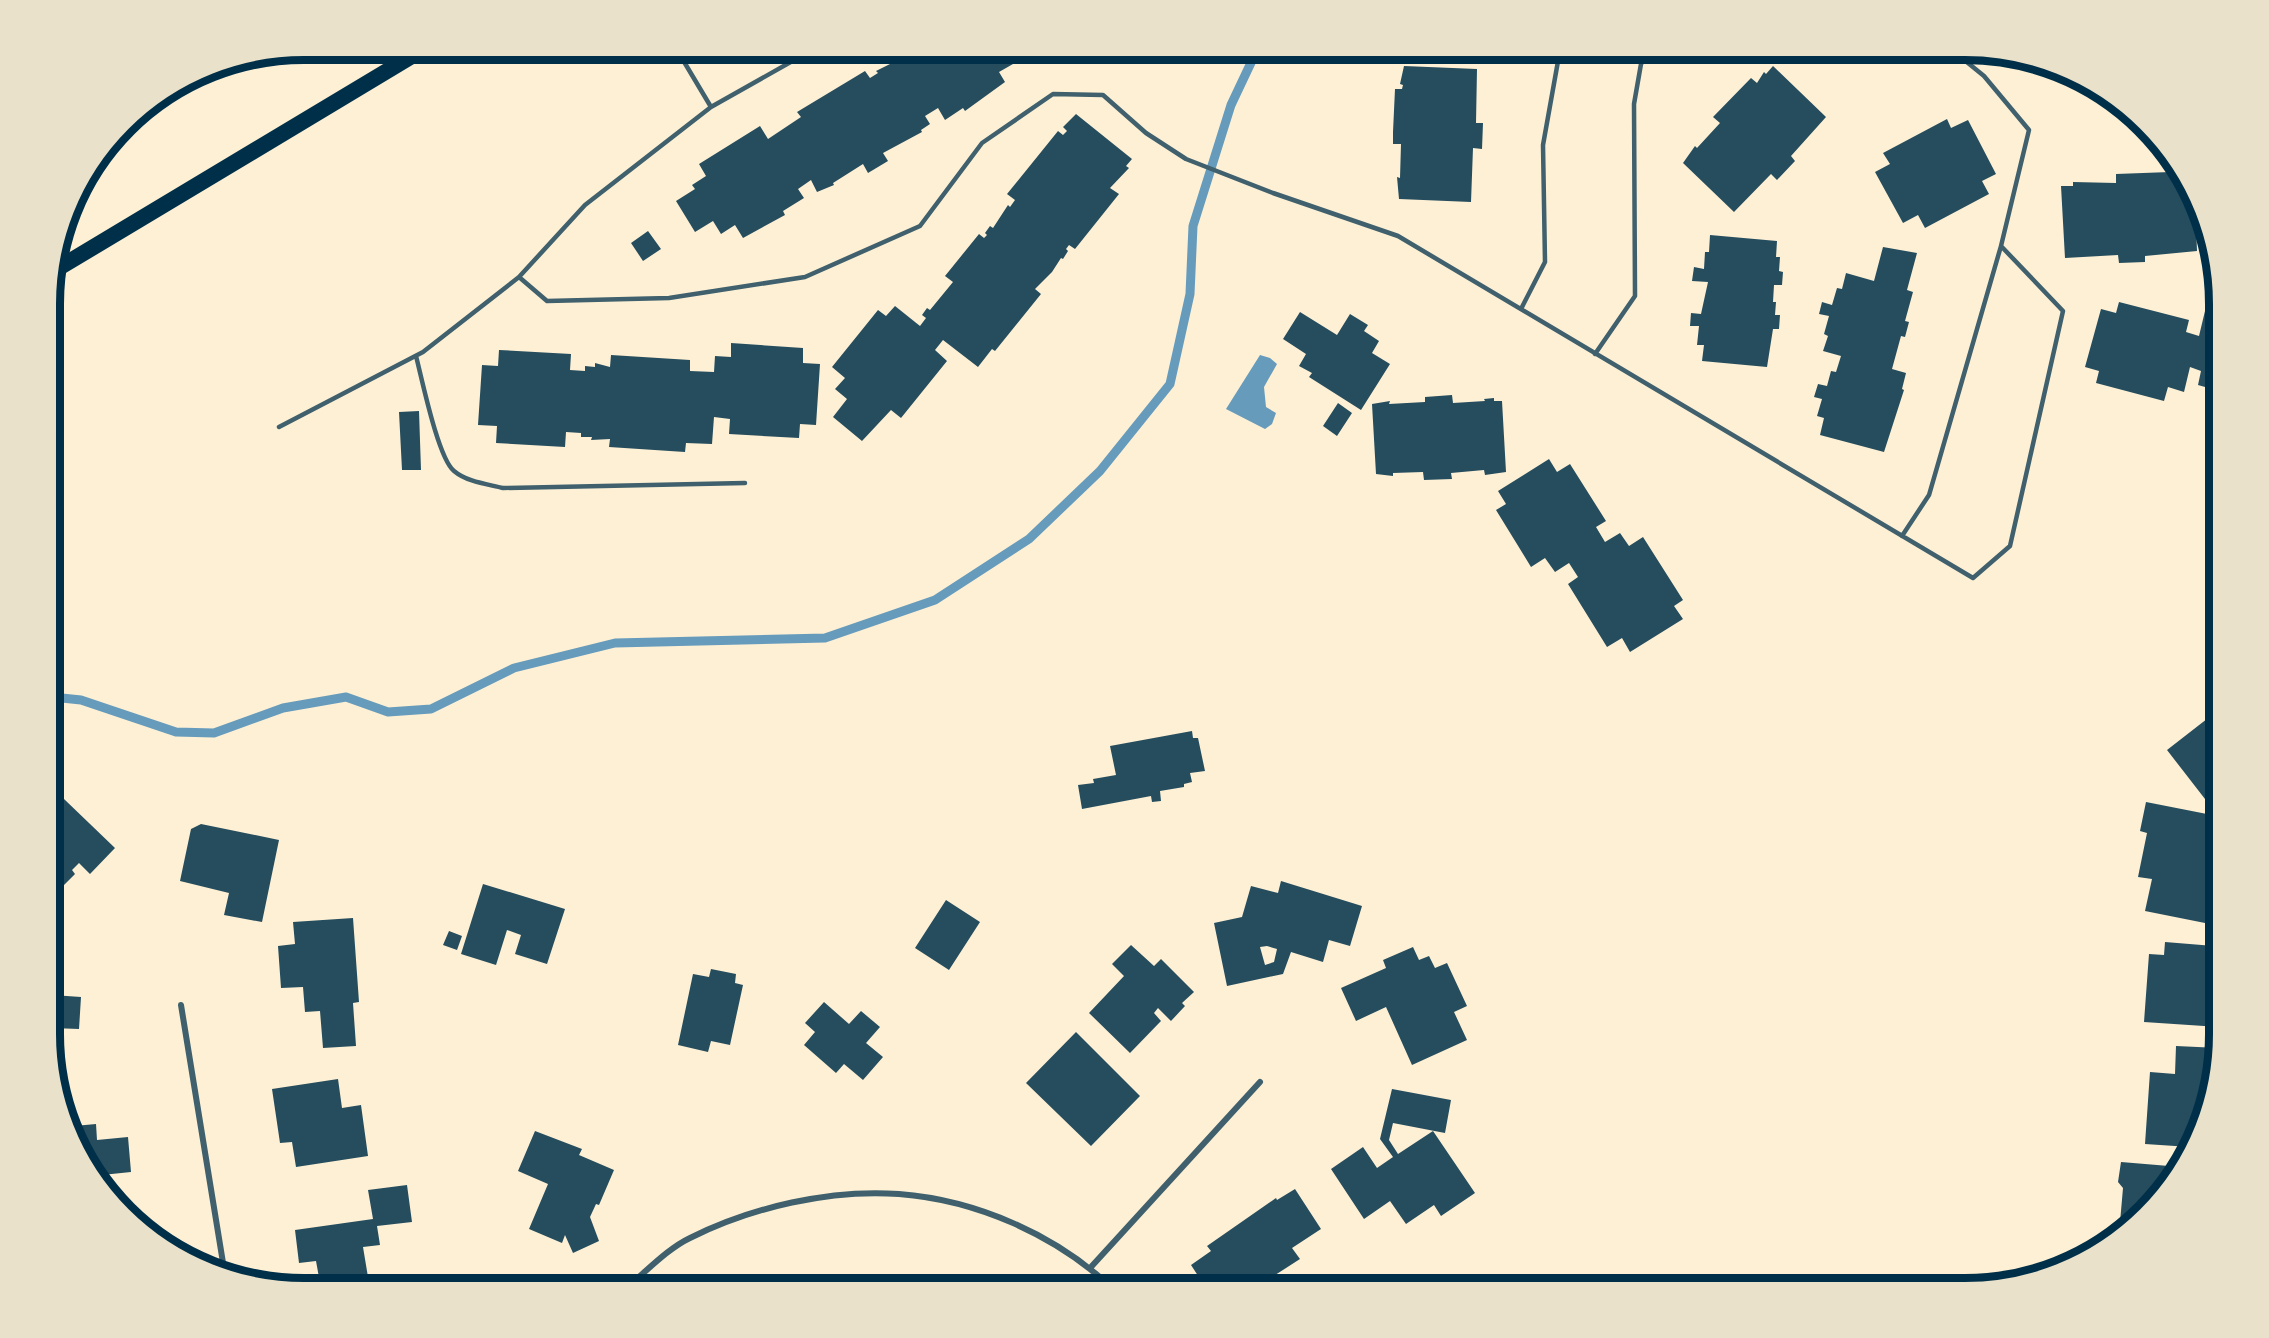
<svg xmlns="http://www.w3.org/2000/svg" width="2269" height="1338" viewBox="0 0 2269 1338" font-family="'DejaVu Sans',sans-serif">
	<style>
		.water { fill: #669bbc }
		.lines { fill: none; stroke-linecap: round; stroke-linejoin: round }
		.stream { stroke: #669bbc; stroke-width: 9 }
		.building { fill: #264d5e; fill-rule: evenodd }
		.service { stroke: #3f606c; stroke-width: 4.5 }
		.minor { stroke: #3f606c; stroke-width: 6 }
		.trunk { stroke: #003049; stroke-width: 16 }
		.rim { fill: none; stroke: #003049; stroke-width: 8 }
	</style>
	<rect width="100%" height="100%" fill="#fdf0d5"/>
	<path class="water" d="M 1260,355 L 1270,358 L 1277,364 L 1264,387 L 1266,407 L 1276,413 L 1272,424 L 1265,429 L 1226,409 Z"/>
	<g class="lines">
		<path class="stream" d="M 52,697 L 81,700 L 176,732 L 214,733 L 283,708 L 346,697 L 388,712 L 431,709 L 514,668 L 615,643 L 825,638 L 935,600 L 1029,539 L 1100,471 L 1170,384 L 1190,294 L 1193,226 L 1231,105 L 1257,50"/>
	</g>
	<path class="building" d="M 903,50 L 1004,50 L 1013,64 L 999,72 L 1005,82 L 965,111 L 963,108 L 945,120 L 938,108 L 925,116 L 930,124 L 921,130 L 922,132 L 883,153 L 888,161 L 868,173 L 863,164 L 833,183 L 834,185 L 817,192 L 811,180 L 798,189 L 804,198 L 783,211 L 785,215 L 743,238 L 735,225 L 721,234 L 713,221 L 695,232 L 676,201 L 695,189 L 692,185 L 706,176 L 699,164 L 760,126 L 768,139 L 801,117 L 797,112 L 865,71 L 870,78 L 878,73 L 876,71 L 906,56 Z
		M 1036,50 L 1076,50 L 1064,56 L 1062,52 L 1043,61 Z
		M 1456,50 L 1484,50 L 1480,60 Z
		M 1404,66 L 1477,69 L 1476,123 L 1483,123 L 1482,149 L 1473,148 L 1471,202 L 1399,199 L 1397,177 L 1400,178 L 1401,144 L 1393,144 L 1393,132 L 1395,89 L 1402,89 L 1403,85 L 1400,84 Z
		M 1773,66 L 1826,117 L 1791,156 L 1795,161 L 1777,180 L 1771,174 L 1734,212 L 1683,163 L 1695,146 L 1697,148 L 1720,123 L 1713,117 L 1751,78 L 1757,83 L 1764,72 L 1766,74 Z
		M 1076,114 L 1132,159 L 1126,166 L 1129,168 L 1110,188 L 1119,194 L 1075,249 L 1069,245 L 1066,249 L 1068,251 L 1063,259 L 1061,258 L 1052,272 L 1035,289 L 1041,294 L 995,351 L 992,349 L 978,367 L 943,340 L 935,350 L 947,361 L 901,418 L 891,410 L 862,441 L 833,417 L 847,399 L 835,389 L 845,378 L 832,367 L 878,310 L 886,316 L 895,306 L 920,326 L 926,318 L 922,315 L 927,308 L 930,310 L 953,282 L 945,276 L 979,234 L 984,238 L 987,235 L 985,233 L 990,226 L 993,228 L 1008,205 L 1010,207 L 1015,200 L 1007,194 L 1058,131 L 1063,135 L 1067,131 L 1063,127 Z
		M 1947,119 L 1951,128 L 1968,120 L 1996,174 L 1982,181 L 1989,194 L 1925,228 L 1918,215 L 1903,223 L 1875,172 L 1890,164 L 1883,153 Z
		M 2170,172 L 2171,179 L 2183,176 L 2195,199 L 2197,251 L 2145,256 L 2145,262 L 2119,263 L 2118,255 L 2065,258 L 2061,186 L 2073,186 L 2073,182 L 2116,183 L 2116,174 Z
		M 648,231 L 661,249 L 643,261 L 631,243 Z
		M 1710,235 L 1777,241 L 1776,257 L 1780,257 L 1779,271 L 1783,272 L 1782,285 L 1774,285 L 1773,302 L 1776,302 L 1775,315 L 1780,315 L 1779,329 L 1773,329 L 1767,367 L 1702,361 L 1704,345 L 1697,345 L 1699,326 L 1690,326 L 1691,313 L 1701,314 L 1708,282 L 1692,281 L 1694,267 L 1704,269 L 1705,252 L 1709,252 Z
		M 1883,247 L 1917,253 L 1907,290 L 1913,292 L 1905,321 L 1909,322 L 1905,337 L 1901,336 L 1892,369 L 1906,373 L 1902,389 L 1904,390 L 1884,452 L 1820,435 L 1824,418 L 1817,416 L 1822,399 L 1814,397 L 1818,384 L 1827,386 L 1831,371 L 1836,372 L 1841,356 L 1823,351 L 1828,336 L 1824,334 L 1829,316 L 1819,314 L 1822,302 L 1832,305 L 1837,288 L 1842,289 L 1846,273 L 1874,281 Z
		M 2119,302 L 2189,320 L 2186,332 L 2199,336 L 2205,311 L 2219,315 L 2219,391 L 2198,385 L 2201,371 L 2190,367 L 2184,392 L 2168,387 L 2164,401 L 2096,383 L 2099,371 L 2085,367 L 2101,309 L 2116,313 Z
		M 1300,312 L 1337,335 L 1350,314 L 1368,325 L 1364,331 L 1379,341 L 1372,353 L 1390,364 L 1361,410 L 1309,377 L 1312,373 L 1299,366 L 1306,354 L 1283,339 Z
		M 731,343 L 803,348 L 803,363 L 820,364 L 816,425 L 800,424 L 799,438 L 729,434 L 730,419 L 714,417 L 712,444 L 686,443 L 685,452 L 609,447 L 610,439 L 591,440 L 592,437 L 581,437 L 581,433 L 566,432 L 565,447 L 496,443 L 497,426 L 478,425 L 482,365 L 498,366 L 499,350 L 571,354 L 570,370 L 585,371 L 585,366 L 595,367 L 595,363 L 610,367 L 611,355 L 690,360 L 690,371 L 714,372 L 715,356 L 731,357 Z
		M 1452,395 L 1453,403 L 1485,401 L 1484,399 L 1494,398 L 1494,401 L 1502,401 L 1506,472 L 1485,475 L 1484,470 L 1451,473 L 1452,479 L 1424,480 L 1423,472 L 1393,473 L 1393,476 L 1376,474 L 1372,404 L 1390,401 L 1389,404 L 1425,402 L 1425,397 Z
		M 1338,403 L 1352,413 L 1337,436 L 1323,426 Z
		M 419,411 L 421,470 L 402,470 L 399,412 Z
		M 1549,459 L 1557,472 L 1570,464 L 1606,521 L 1596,527 L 1605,542 L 1620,533 L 1629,546 L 1643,537 L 1683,600 L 1674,606 L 1683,619 L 1630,652 L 1622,638 L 1607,647 L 1568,584 L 1578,577 L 1569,563 L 1555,572 L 1545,558 L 1531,567 L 1496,510 L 1506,504 L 1498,491 Z
		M 2212,715 L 2219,725 L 2219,788 L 2205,799 L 2167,750 Z
		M 1192,731 L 1193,738 L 1198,738 L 1205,771 L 1190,773 L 1192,782 L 1184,784 L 1184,787 L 1160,791 L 1161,801 L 1152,802 L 1151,796 L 1082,809 L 1078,785 L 1094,783 L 1093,779 L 1116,775 L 1110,746 Z
		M 64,799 L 115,848 L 90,874 L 79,863 L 72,870 L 75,874 L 64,885 L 52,873 L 52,812 Z
		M 2146,802 L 2212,815 L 2209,826 L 2215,827 L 2213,838 L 2219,841 L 2213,872 L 2207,871 L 2205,883 L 2213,885 L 2205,923 L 2145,911 L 2152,879 L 2138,877 L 2147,833 L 2140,831 Z
		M 201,824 L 279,840 L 262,922 L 224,915 L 229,893 L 180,881 L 191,829 Z
		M 1281,881 L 1362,906 L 1350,946 L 1329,940 L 1323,962 L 1291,952 L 1283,974 L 1227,986 L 1214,923 L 1242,917 L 1251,886 L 1278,893 ZM 1267,946 L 1277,949 L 1274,962 L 1265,965 L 1260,947 Z
		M 483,884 L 565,909 L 547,964 L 515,954 L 521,935 L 507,930 L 496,965 L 461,954 Z
		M 52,887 L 60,895 L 52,903 Z
		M 946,900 L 980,922 L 949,970 L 915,948 Z
		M 353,918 L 359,1002 L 353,1003 L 356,1046 L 323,1048 L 320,1011 L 305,1012 L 303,987 L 281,988 L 278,946 L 295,944 L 293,922 Z
		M 449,931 L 462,936 L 457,950 L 443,945 Z
		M 2165,942 L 2214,946 L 2211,989 L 2219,989 L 2219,1027 L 2144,1022 L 2149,954 L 2164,955 Z
		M 1131,945 L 1154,966 L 1161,959 L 1194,992 L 1182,1003 L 1185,1006 L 1171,1021 L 1158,1008 L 1154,1013 L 1161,1021 L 1130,1053 L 1089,1013 L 1124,976 L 1112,964 Z
		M 1413,947 L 1419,960 L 1429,956 L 1435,968 L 1447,963 L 1467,1006 L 1454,1012 L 1467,1040 L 1412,1065 L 1386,1007 L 1356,1021 L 1341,988 L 1386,968 L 1383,960 Z
		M 711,969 L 736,974 L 735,983 L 743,985 L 730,1045 L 711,1041 L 708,1052 L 678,1045 L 693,974 L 709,977 Z
		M 52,995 L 81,997 L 79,1029 L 52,1028 Z
		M 824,1002 L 849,1024 L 861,1011 L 880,1027 L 866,1043 L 883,1057 L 863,1080 L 844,1064 L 836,1073 L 804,1045 L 815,1032 L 805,1023 Z
		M 1076,1032 L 1140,1096 L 1091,1146 L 1026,1083 Z
		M 2176,1046 L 2219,1048 L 2190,1147 L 2145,1144 L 2150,1072 L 2175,1074 Z
		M 338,1079 L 342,1108 L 361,1105 L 368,1156 L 296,1167 L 292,1142 L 280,1143 L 272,1089 Z
		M 1392,1089 L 1451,1100 L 1445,1133 L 1393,1123 L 1389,1140 L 1398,1154 L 1433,1131 L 1475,1193 L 1441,1216 L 1434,1205 L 1406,1224 L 1390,1201 L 1364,1219 L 1331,1169 L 1363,1147 L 1377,1168 L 1393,1157 L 1380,1139 Z
		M 96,1124 L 97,1140 L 128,1137 L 131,1172 L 102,1175 L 103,1186 L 92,1175 L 74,1126 Z
		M 535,1131 L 582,1149 L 579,1155 L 614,1170 L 599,1205 L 596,1204 L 590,1217 L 599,1241 L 573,1253 L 565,1235 L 562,1243 L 529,1229 L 548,1184 L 518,1171 Z
		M 2121,1162 L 2181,1167 L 2145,1214 L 2119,1234 L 2123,1188 L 2118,1182 Z
		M 407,1185 L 412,1222 L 377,1226 L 380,1245 L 363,1247 L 368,1277 L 320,1283 L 316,1261 L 299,1263 L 295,1230 L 373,1219 L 368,1190 Z
		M 1295,1189 L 1321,1229 L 1292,1248 L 1300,1259 L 1255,1288 L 1206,1288 L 1191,1265 L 1211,1251 L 1207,1246 L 1276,1198 L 1277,1200 Z"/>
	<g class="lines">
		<path class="service" d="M 677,50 L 711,107 L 585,205 L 519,277 L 547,301 L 669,298 L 805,277 L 920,226 L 982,143 L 1053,94 L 1103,95 L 1146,133 L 1186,159 L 1273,193 L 1398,236 L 1973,578 L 2010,546 L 2063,311 L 2001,246 L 2029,130 L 1984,76 L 1952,50
			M 711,107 L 812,50
			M 1521,309 L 1545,262 L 1543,145 L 1560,50
			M 1595,354 L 1635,296 L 1634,104 L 1641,64 L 1651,50
			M 416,356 C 422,379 438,458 454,471 C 467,482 487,484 503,488 L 745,483
			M 279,427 L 423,352 L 519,277
			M 1902,536 L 1929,495 L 2001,246"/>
		<path class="minor" d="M 181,1005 L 225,1275
			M 1091,1267 L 1260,1082
			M 626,1288 C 646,1272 667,1249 690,1238 C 752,1207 830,1189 899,1194 C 977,1200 1056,1235 1112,1288"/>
		<path class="trunk" d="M 52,272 L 422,50"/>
	</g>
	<path d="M0 0H2269V1338H0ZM304 60H1965A244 244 0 0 1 2209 304V1034A244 244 0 0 1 1965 1278H304A244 244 0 0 1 60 1034V304A244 244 0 0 1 304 60Z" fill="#e9e1ca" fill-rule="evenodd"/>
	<path class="rim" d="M304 60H1965A244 244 0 0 1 2209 304V1034A244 244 0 0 1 1965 1278H304A244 244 0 0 1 60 1034V304A244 244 0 0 1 304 60Z"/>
</svg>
